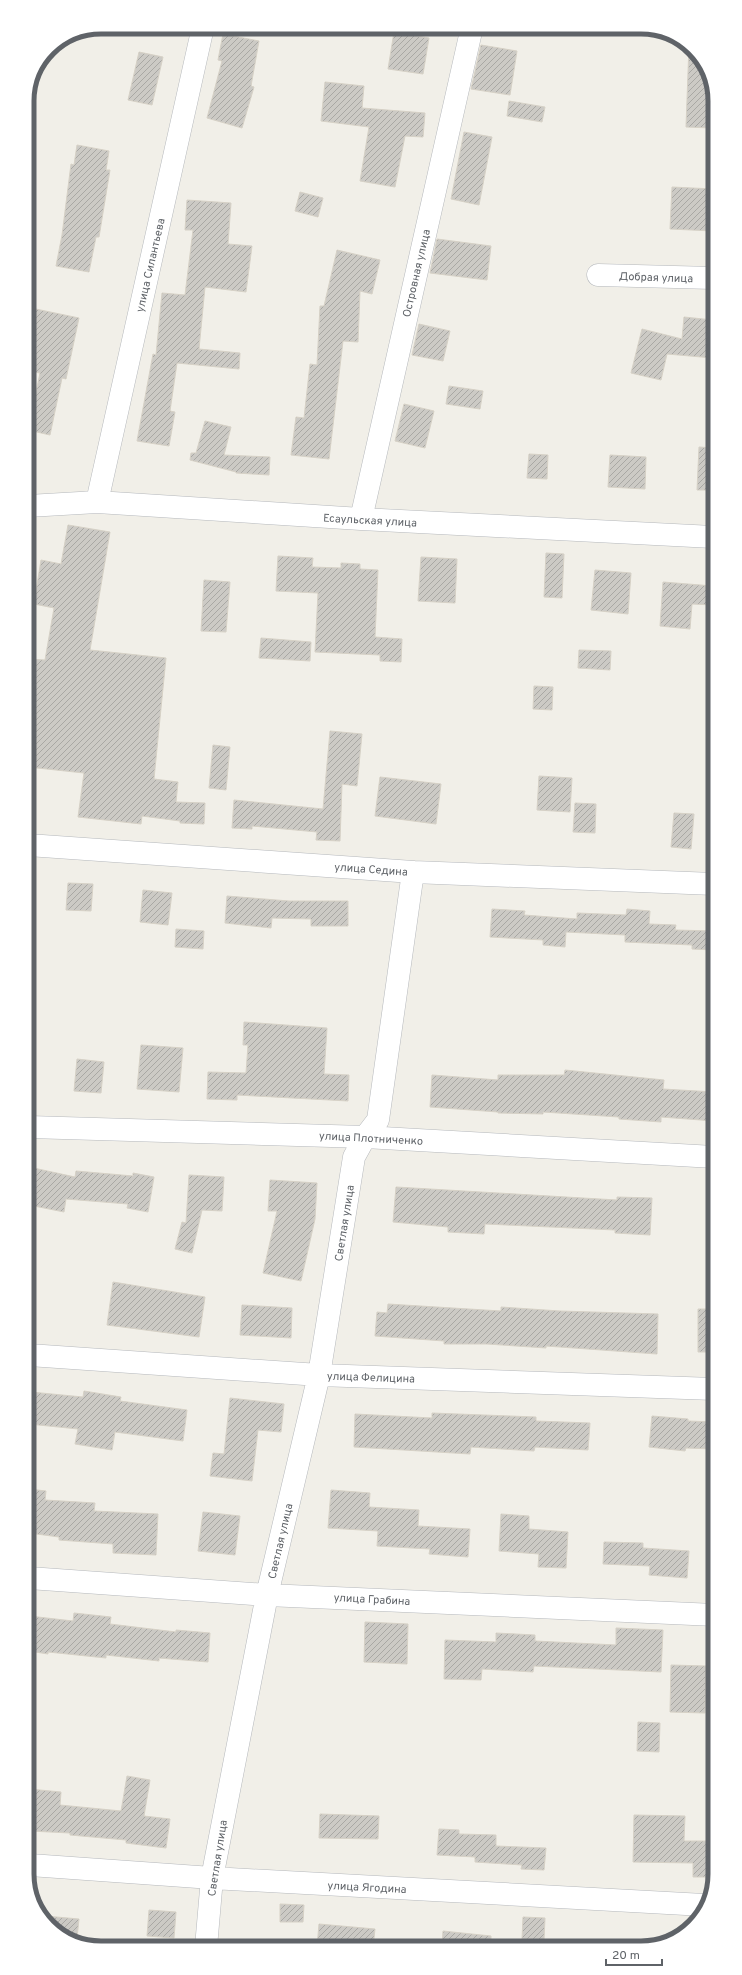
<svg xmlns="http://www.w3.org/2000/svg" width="742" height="1975" viewBox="0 0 742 1975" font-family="Overpass,sans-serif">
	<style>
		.building { fill: url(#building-hatch); stroke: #d6d1c6 }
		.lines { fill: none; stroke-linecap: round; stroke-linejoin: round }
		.minor-casing { stroke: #b5b8bc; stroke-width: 23 }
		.minor { stroke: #fff; stroke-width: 22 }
		.labels { text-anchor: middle; stroke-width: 3.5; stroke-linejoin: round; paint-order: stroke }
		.street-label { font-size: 11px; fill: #5f6368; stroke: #fff }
		.rim { fill: none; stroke: #5f6368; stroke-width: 5 }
	</style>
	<defs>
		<pattern id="building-hatch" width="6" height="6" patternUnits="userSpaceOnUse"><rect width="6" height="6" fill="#cccac5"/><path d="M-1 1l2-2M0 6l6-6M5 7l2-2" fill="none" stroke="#a9a8a4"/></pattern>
	</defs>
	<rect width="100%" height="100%" fill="#f1efe8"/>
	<path class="building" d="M 394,32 L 429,38 L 423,74 L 388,69 Z
		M 223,34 L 259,41 L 251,86 L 254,87 L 242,128 L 207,118 L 222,61 L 218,60 Z
		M 481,45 L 517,51 L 510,95 L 471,89 Z
		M 689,45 L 712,82 L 712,128 L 686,127 Z
		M 139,52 L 163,57 L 152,105 L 128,100 Z
		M 325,82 L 364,86 L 362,108 L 425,113 L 423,137 L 405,136 L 395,187 L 360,181 L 369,127 L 321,121 Z
		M 509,101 L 545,107 L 542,122 L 507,116 Z
		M 464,132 L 492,137 L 479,205 L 451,199 Z
		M 77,145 L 109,151 L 106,170 L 110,170 L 99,237 L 96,237 L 89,272 L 56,266 L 62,235 L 71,164 L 74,165 Z
		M 672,187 L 713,189 L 713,231 L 670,229 Z
		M 300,192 L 323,198 L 318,217 L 295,211 Z
		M 187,200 L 231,203 L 228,244 L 252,246 L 246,292 L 205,287 L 199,349 L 240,353 L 239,369 L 177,363 L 170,411 L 175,412 L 169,446 L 137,441 L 153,354 L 156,355 L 162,293 L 185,295 L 193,230 L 185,230 Z
		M 437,239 L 491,246 L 487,280 L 430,273 Z
		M 337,250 L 380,260 L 372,294 L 360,291 L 358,342 L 343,341 L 329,459 L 291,455 L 296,417 L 304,418 L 310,364 L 317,365 L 320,306 L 324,306 Z
		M 31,308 L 79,318 L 66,379 L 62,378 L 50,435 L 28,430 L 40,373 L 28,371 L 27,326 Z
		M 684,317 L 713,320 L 713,358 L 667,354 L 661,380 L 631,373 L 642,329 L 682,339 Z
		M 419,324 L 450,331 L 443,361 L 412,355 Z
		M 449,386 L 483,391 L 480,409 L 446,404 Z
		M 404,404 L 434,411 L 425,448 L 395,441 Z
		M 205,421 L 231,427 L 224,455 L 270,457 L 269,475 L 236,473 L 236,472 L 190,460 L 191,453 L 196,453 Z
		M 699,447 L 713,448 L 713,490 L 697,490 Z
		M 529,454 L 548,455 L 547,479 L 527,478 Z
		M 610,455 L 646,457 L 645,489 L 608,487 Z
		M 68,525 L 110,532 L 90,650 L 166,658 L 154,779 L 178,782 L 176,802 L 205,803 L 204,824 L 180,823 L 180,821 L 142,816 L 141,824 L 78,817 L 84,773 L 28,767 L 28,659 L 45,660 L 54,608 L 34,604 L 41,560 L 61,564 Z
		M 546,553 L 564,554 L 562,598 L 544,597 Z
		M 278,556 L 313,558 L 312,567 L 341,568 L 341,563 L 360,564 L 360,569 L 378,570 L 375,637 L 402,639 L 401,662 L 380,661 L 380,655 L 315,652 L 318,593 L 276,591 Z
		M 421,557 L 457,559 L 455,603 L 418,601 Z
		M 595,570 L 631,573 L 628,614 L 591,610 Z
		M 204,580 L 230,582 L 226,632 L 201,631 Z
		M 663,582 L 713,586 L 713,605 L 692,604 L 690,629 L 660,626 Z
		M 261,638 L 311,642 L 310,661 L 259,658 Z
		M 579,650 L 611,651 L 610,670 L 578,668 Z
		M 534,686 L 553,687 L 552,710 L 533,709 Z
		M 330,731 L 362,734 L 357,786 L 342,784 L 340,841 L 316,840 L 317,832 L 252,826 L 252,829 L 232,828 L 234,800 L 323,809 Z
		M 213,745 L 230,747 L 226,790 L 209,788 Z
		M 539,776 L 572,778 L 570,812 L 537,810 Z
		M 380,777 L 441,784 L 436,824 L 375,816 Z
		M 575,803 L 596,804 L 595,833 L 573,832 Z
		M 674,813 L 694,814 L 691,849 L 671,847 Z
		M 68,883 L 93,884 L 91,911 L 66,910 Z
		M 143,890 L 172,893 L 168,925 L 140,922 Z
		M 227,896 L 289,901 L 348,901 L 348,926 L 311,926 L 311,919 L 272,918 L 271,928 L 225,923 Z
		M 492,909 L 525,911 L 524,915 L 577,919 L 577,913 L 626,915 L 627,909 L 650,911 L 649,924 L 676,925 L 675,930 L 714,931 L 714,950 L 692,949 L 692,945 L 625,942 L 625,935 L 566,932 L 565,947 L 543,945 L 543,940 L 490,937 Z
		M 176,929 L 204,931 L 203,949 L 175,947 Z
		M 244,1022 L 327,1028 L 324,1074 L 349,1075 L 348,1101 L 237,1095 L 237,1100 L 207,1099 L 208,1072 L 246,1073 L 248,1045 L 243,1045 Z
		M 141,1045 L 183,1048 L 179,1092 L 137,1089 Z
		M 77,1059 L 104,1062 L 101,1093 L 74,1091 Z
		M 565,1070 L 664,1080 L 663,1089 L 714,1092 L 714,1121 L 661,1117 L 661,1122 L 619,1119 L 619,1117 L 543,1112 L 543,1114 L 498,1113 L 498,1112 L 430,1107 L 432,1075 L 498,1080 L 498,1075 L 564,1075 Z
		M 29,1167 L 75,1177 L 76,1171 L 133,1176 L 133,1173 L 154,1177 L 148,1212 L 127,1208 L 128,1204 L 66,1199 L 64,1212 L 29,1205 Z
		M 189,1175 L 224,1177 L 222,1211 L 202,1210 L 192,1253 L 175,1249 L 182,1222 L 186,1223 Z
		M 270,1180 L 317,1183 L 315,1219 L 301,1281 L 263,1273 L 277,1211 L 268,1211 Z
		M 396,1187 L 617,1200 L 617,1197 L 652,1198 L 650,1235 L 615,1233 L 615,1230 L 485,1224 L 484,1234 L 448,1232 L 448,1227 L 393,1222 Z
		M 113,1282 L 205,1297 L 199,1337 L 107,1325 Z
		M 388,1304 L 501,1311 L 501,1307 L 560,1311 L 658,1314 L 657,1354 L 546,1346 L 546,1348 L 487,1344 L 444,1344 L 444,1341 L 375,1336 L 377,1312 L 387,1313 Z
		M 242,1305 L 292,1308 L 291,1338 L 240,1335 Z
		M 698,1309 L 714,1309 L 714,1352 L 698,1352 Z
		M 84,1391 L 121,1397 L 120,1401 L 187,1410 L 183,1441 L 115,1432 L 112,1450 L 75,1444 L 78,1429 L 29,1424 L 31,1392 L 83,1397 Z
		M 230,1398 L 284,1404 L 281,1432 L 258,1430 L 252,1481 L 210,1476 L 213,1453 L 224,1454 Z
		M 432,1413 L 536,1417 L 536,1421 L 590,1423 L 588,1450 L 535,1447 L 534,1451 L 471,1447 L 470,1454 L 354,1447 L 355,1414 L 432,1418 Z
		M 652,1416 L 688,1419 L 688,1421 L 714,1422 L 714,1449 L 686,1448 L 685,1451 L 649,1447 Z
		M 29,1489 L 46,1491 L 45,1500 L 95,1503 L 94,1511 L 158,1514 L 156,1555 L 113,1553 L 113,1544 L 59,1540 L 59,1537 L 29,1533 Z
		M 331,1490 L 370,1493 L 369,1507 L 419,1510 L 418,1526 L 470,1529 L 468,1557 L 429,1554 L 430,1549 L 377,1546 L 378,1531 L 328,1528 Z
		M 203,1512 L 240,1516 L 235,1555 L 198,1551 Z
		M 501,1514 L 529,1516 L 529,1529 L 568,1532 L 566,1568 L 538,1567 L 539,1554 L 499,1551 Z
		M 604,1542 L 643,1543 L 643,1548 L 689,1551 L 687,1578 L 649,1575 L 650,1566 L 603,1564 Z
		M 74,1613 L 111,1617 L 110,1624 L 176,1632 L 176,1630 L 210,1633 L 208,1662 L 159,1658 L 159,1661 L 106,1655 L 106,1658 L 48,1652 L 48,1654 L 29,1651 L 29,1616 L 73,1621 Z
		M 365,1622 L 408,1624 L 407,1664 L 364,1662 Z
		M 616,1628 L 663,1630 L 661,1672 L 534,1666 L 533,1672 L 482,1669 L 481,1680 L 444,1679 L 445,1640 L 496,1642 L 496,1633 L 535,1635 L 535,1641 L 616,1645 Z
		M 671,1665 L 706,1666 L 705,1713 L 670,1712 Z
		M 638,1722 L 660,1723 L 659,1752 L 637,1751 Z
		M 127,1776 L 150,1780 L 144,1816 L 170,1819 L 166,1848 L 126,1843 L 126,1840 L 70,1835 L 70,1833 L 30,1831 L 29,1789 L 61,1792 L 60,1805 L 121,1811 Z
		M 320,1814 L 379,1816 L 378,1839 L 319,1838 Z
		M 634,1815 L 685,1816 L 684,1841 L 715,1841 L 714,1877 L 693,1877 L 693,1863 L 633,1862 Z
		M 439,1829 L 459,1830 L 459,1834 L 496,1835 L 496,1846 L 546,1848 L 544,1870 L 521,1869 L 522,1865 L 475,1862 L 475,1857 L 437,1855 Z
		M 280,1904 L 304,1905 L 303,1922 L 280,1922 Z
		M 149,1910 L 176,1912 L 174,1938 L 147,1936 Z
		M 45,1916 L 79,1919 L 77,1938 L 69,1937 L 56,1932 Z
		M 523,1917 L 545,1918 L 544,1940 L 522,1939 Z
		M 319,1924 L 375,1929 L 373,1947 L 317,1947 Z
		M 443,1931 L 491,1936 L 491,1946 L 442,1946 Z"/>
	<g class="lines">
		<defs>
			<path id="minor" d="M 598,275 L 713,278
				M 97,502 L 203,27
				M 28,506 L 97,502 L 361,519 L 713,537
				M 361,519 L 472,27
				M 28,845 L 413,872 L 714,884
				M 29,1127 L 365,1137 L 714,1157
				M 29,1355 L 319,1375 L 714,1389
				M 29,1578 L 267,1595 L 715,1615
				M 30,1865 L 212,1878 L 704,1905
				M 206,1947 L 212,1878 L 267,1595 L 319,1375 L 354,1157 L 365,1137 L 378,1120 L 413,872"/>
		</defs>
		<use href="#minor" class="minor-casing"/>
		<use href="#minor" class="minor"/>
	</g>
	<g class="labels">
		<g class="street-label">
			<text transform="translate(150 265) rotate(-77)" y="4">улица Силантьева</text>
			<text transform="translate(416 273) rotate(-77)" y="4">Островная улица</text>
			<text transform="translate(656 277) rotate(2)" y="4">Добрая улица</text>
			<text transform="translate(370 520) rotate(3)" y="4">Есаульская улица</text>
			<text transform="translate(371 869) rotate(4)" y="4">улица Седина</text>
			<text transform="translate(371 1138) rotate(3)" y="4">улица Плотниченко</text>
			<text transform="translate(344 1223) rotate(-81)" y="4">Светлая улица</text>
			<text transform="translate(371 1377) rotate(2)" y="4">улица Фелицина</text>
			<text transform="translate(280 1541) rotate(-77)" y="4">Светлая улица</text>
			<text transform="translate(372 1599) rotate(3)" y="4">улица Грабина</text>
			<text transform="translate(217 1858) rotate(-81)" y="4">Светлая улица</text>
			<text transform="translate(367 1887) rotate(3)" y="4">улица Ягодина</text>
		</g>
	</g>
	<path d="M0 0H742V1975H0ZM101 34H641A67 67 0 0 1 708 101V1874A67 67 0 0 1 641 1941H101A67 67 0 0 1 34 1874V101A67 67 0 0 1 101 34Z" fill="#fff" fill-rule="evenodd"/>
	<path class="rim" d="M101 34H641A67 67 0 0 1 708 101V1874A67 67 0 0 1 641 1941H101A67 67 0 0 1 34 1874V101A67 67 0 0 1 101 34Z"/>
	<path d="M606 1959v6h56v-6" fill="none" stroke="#5f6368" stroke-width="2"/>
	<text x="612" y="1959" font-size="12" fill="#5f6368" stroke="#ffffff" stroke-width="3" paint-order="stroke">20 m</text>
</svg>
